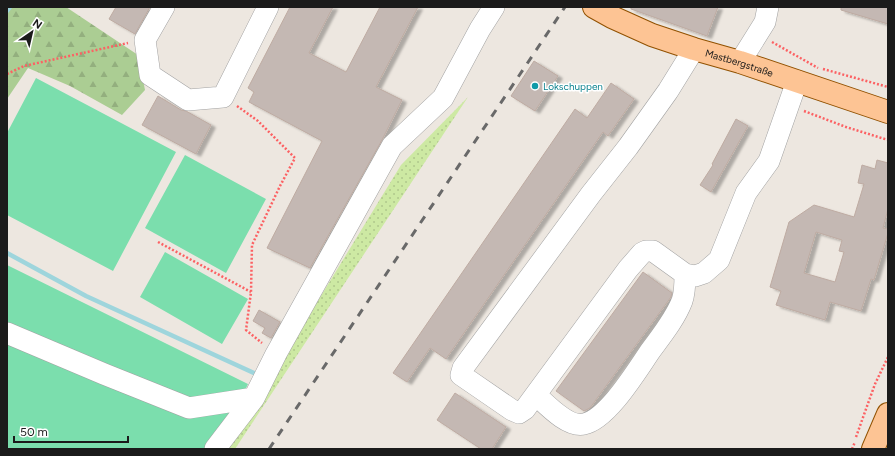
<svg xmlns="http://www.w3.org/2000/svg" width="895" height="456" viewBox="0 0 895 456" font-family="Figtree,sans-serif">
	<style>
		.grass { fill: url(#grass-dots) }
		.forest { fill: url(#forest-firs) }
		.pitch { fill: #7bdead }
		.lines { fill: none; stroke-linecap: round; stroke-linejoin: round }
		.stream { stroke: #9ed5dc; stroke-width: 4.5 }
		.building { fill: #c4b8b3; stroke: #beaba2; fill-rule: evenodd; filter: url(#shadow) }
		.minor-casing { stroke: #a2a2a2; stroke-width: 22 }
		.major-casing { stroke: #915100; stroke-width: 24 }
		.path { stroke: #fc6163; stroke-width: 2.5; stroke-dasharray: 2 2; stroke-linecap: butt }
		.minor { stroke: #fff; stroke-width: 21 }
		.major { stroke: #fdc494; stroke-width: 22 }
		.rail { stroke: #696969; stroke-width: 3; stroke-dasharray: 8 8; stroke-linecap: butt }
		.culture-dot { fill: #0f9aa8; stroke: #fff; stroke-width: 1.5 }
		.labels { text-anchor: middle; stroke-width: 3; stroke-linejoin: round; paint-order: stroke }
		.street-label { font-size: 10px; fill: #1b1b1b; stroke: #fff }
		.culture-label { font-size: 10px; fill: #0d838f; stroke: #fff; text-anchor: start }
	</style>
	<defs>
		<pattern id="grass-dots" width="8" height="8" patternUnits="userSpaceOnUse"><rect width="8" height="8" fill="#cde9a3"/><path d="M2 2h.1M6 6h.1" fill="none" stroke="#afc78c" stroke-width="1.8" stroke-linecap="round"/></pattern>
		<pattern id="forest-firs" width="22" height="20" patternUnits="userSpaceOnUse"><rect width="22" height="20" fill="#abcd93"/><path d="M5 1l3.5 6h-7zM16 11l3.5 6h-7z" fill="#93af7e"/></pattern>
		<filter id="shadow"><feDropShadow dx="4.5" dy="2.5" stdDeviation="1" flood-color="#0004"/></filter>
	</defs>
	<rect width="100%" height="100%" fill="#ede7e0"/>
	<path class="grass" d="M 468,97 L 235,449 L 215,449 L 297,335 L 401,165 Z"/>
	<path class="forest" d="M 7,7 L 66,7 L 138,55 L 145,90 L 122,115 L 70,86 L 28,68 L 7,99 Z"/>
	<path class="pitch" d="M 36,78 L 176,152 L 113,271 L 7,215 L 7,133 Z
		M 185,155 L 266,199 L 226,273 L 145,228 Z
		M 165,252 L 248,299 L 222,344 L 140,297 Z
		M 7,265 L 248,384 L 235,411 L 205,449 L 7,449 Z"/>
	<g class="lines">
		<path class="stream" d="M 7,11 L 10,7
			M 7,253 L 86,296 L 256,374"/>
	</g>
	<path class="building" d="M 116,7 L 150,7 L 135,34 L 109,19 Z
		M 290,7 L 333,7 L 309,53 L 346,72 L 380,7 L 418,7 L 376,87 L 402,100 L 382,140 L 310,268 L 267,248 L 322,141 L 249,102 L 254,92 L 248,88 Z
		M 631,7 L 718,7 L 707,36 L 631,9 Z
		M 841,7 L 888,7 L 888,24 L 841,10 Z
		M 534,61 L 558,76 L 535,111 L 511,96 Z
		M 611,83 L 634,99 L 608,136 L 603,132 L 446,359 L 430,348 L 407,382 L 393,373 L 575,109 L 587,118 Z
		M 158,96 L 181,110 L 186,111 L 211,125 L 196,154 L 142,125 Z
		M 736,119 L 748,126 L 711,192 L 700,185 L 713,165 L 712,164 Z
		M 877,160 L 888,163 L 888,209 L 883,228 L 888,229 L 888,233 L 874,280 L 871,279 L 861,311 L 830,302 L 825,320 L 776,305 L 781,291 L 770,287 L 789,222 L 814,205 L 854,217 L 864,184 L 858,183 L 862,165 L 875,169 ZM 816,232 L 842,240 L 839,251 L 844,252 L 835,282 L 804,273 Z
		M 643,272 L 672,293 L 671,297 L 590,408 L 584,411 L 556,391 Z
		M 259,310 L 280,322 L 271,338 L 262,333 L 265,328 L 253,321 Z
		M 455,393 L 506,427 L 492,449 L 481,449 L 437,420 Z"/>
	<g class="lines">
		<defs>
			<path id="minor" d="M 164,7 L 145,40 L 150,75 L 188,100 L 223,97 L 268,7
				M 694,49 L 668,91 L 628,147 L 591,194 L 463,368 L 461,375 L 512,410 L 519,413 L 525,409 L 628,269 L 642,253 L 646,251 L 653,251 L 685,274 L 695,276 L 704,273 L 719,260 L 746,193 L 769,161 L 797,81
				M 740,62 L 765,22 L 768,7
				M 7,333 L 104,374 L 189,408 L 254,398
				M 536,395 C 547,405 568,428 584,424 C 608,419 637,370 651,350 C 662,335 675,319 682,301 C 685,293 685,283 685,274
				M 215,449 L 254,398 L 276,354 L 392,146 L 443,98 L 480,29 L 494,7"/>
			<g id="major">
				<path id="s1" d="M 594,7 L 612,17 L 652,35 L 694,49 L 740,62 L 888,112"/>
				<path d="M 873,449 L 888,414"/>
			</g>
		</defs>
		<use href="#minor" class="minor-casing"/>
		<use href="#major" class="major-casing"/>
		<path class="path" d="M 772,42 L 818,68
			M 823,69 L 888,87
			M 7,74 L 24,66 L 128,43
			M 237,106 L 258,121 L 295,158 L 280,186 L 252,245 L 251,292 L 246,330 L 262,343
			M 804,111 L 846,127 L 888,140
			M 158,242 L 251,292
			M 856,437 L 875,384 L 888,357
			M 852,449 L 855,442"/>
		<use href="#minor" class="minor"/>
		<use href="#major" class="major"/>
		<path class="rail" d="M 269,449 L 565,7"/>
	</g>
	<circle class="culture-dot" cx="535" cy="86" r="4"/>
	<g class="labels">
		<g class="street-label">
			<text dy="4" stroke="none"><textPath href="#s1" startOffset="156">Mastbergstraße</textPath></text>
		</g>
		<g class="culture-label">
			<text x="543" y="90">Lokschuppen</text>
		</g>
	</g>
	<rect width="895" height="456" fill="none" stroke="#1b1b1b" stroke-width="16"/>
	<g transform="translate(32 32) rotate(34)" stroke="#ffffff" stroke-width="3" paint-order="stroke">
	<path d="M0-3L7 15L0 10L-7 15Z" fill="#1b1b1b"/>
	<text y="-6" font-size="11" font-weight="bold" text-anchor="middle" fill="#1b1b1b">N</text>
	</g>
	<path d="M14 436v6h114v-6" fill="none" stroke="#1b1b1b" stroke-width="2"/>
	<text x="20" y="436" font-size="12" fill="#1b1b1b" stroke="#ffffff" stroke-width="3" paint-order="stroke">50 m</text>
</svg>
